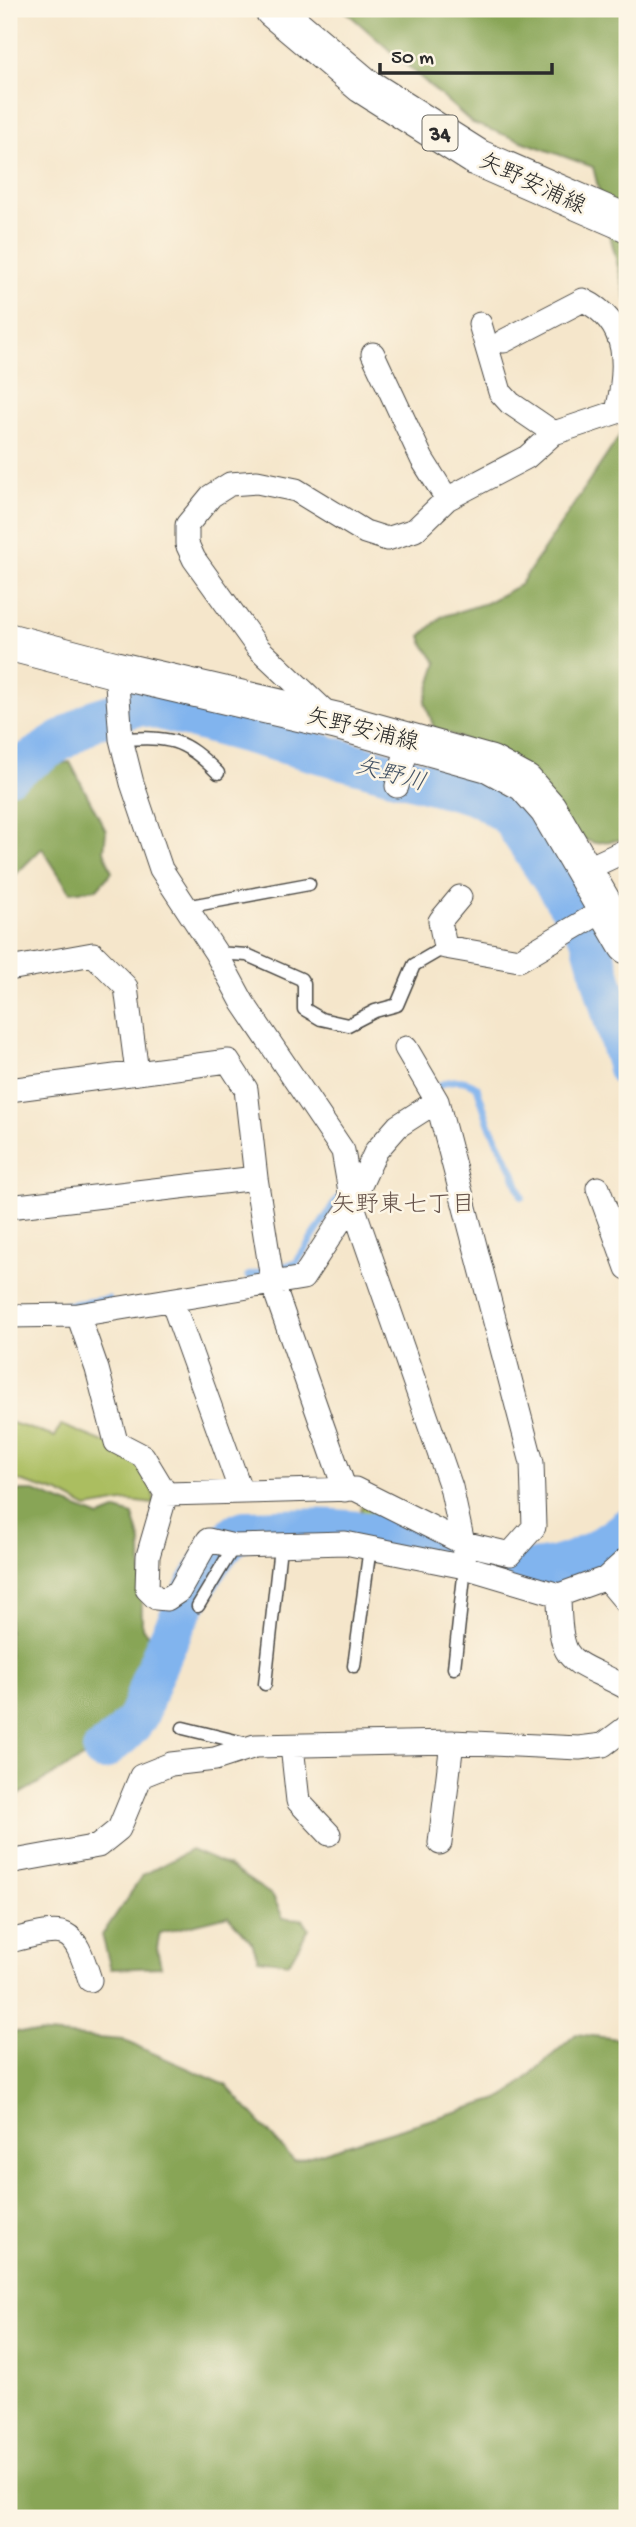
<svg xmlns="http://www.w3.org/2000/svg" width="636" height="2527" viewBox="0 0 636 2527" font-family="'Gochi Hand','Klee One',sans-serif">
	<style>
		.green { fill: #abbe61; stroke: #6b7446; stroke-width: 2 }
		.forest { fill: #88a557; stroke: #5a6841; stroke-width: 2 }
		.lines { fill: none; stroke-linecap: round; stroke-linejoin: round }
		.stream { stroke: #81b4ee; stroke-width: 7 }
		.river { stroke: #81b4ee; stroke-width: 40 }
		.service-casing { stroke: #494743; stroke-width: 15 }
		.minor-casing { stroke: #494743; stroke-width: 25 }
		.primary-casing { stroke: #494743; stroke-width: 39 }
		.service { stroke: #fff; stroke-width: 12 }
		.minor { stroke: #fff; stroke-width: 23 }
		.primary { stroke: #fff; stroke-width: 37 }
		.labels { text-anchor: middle; stroke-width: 5; stroke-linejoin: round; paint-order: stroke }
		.shield { fill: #fcf5e5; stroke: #6a6863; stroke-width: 2 }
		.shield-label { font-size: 21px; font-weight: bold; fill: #2b2b2b }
		.street-label { font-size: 23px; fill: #2b2b2b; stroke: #fcf5e5 }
		.water-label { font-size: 24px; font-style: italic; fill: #455466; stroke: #fcf5e5 }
		.neighbourhood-label { font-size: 24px; fill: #66534b; stroke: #fcf5e5 }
	</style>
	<rect width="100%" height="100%" fill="#fcf5e5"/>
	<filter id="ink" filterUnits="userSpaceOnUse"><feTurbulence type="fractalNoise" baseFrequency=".0143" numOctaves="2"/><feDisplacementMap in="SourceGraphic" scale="14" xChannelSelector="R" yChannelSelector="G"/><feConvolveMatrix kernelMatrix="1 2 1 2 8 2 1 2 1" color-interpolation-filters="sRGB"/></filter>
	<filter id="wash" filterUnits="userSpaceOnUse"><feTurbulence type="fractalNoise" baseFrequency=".00686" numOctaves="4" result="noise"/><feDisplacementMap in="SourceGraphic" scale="28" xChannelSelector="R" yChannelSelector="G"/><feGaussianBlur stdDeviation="1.57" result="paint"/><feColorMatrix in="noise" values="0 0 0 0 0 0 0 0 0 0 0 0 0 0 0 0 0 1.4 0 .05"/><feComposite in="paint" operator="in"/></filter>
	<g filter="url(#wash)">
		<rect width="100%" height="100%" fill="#f5e6cb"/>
		<path class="green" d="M 9,1422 L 55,1437 L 61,1425 L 109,1444 L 150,1474 L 155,1504 L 128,1501 L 87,1508 L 59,1493 L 9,1478 Z
			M 362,1502 L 437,1539 L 360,1526 Z"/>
		<path class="forest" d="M 343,9 L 627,9 L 627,303 L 593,167 L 472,123 Z
			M 627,425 L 627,839 L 595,843 L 580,838 L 479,745 L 434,728 L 425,702 L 437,663 L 424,645 L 421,636 L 441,617 L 486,603 L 520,585 Z
			M 70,762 L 106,831 L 104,851 L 112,872 L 97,889 L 70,892 L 42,848 L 9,881 L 9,783 L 41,766 Z
			M 9,1491 L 34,1491 L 100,1517 L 117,1510 L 133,1515 L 141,1542 L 142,1628 L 157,1644 L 155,1663 L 165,1677 L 160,1691 L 148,1704 L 149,1720 L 9,1800 Z
			M 191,1850 L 228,1866 L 273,1896 L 283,1918 L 303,1919 L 309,1928 L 289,1963 L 258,1959 L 252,1942 L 228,1916 L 160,1933 L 157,1948 L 161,1967 L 111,1969 L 102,1935 L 143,1875 Z
			M 9,2031 L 123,2040 L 226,2085 L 294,2161 L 505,2097 L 576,2034 L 627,2040 L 627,2518 L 9,2518 Z"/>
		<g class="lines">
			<path class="stream" d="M 433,1090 C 446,1079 463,1077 477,1087 L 489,1124 L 513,1171 L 522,1197
				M 248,1276 L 296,1263 L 338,1198
				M 65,1305 L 109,1299"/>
			<path class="river" d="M 9,774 L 95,719 L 141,705 L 481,797 L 510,817 L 590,937 L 627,1068
				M 102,1751 C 115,1741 128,1732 137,1718 C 144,1706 146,1690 152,1677 C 165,1645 212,1538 245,1530 C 287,1529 330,1526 372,1533 C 477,1552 529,1608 627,1528"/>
		</g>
	</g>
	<g filter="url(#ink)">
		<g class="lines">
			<defs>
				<path id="service" d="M 121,739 C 170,737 182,737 218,773
					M 185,907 L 309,884
					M 216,953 L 247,955 L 301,979 L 304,984 L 304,1009 L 321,1019 L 348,1025 L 375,1011 L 397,1005 L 414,965 L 445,947
					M 198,1606 L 234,1546
					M 354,1666 L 370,1547
					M 454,1668 L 465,1567
					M 265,1684 L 280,1547
					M 183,1728 L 252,1745"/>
				<path id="minor" d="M 480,324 L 500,392 L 510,403 L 554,433
					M 373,354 L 422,459 L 447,499
					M 116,670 L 121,739 L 132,783 L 161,869 L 216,953 L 243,1003 L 343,1151 L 352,1203 L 451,1487 L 463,1543 L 465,1567
					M 331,717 L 258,648 L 194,559 L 187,544 L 187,525 L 211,496 L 230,484 L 257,482 L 296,490 L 365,532 L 387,539 L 415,530 L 447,499 L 527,457 L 554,433 L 617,412 C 627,368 631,323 583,300 L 504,341
					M 397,786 L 409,740
					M 582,871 L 627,850
					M 460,897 L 440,921 L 445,947 L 519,960 L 606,909
					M 9,969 L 93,954 L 126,987 L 137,1073
					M 9,1090 L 228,1061 L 246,1089 L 256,1178
					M 598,1188 L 627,1268
					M 9,1207 L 256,1178 L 273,1285 L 345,1490
					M 172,1301 L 241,1492
					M 78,1315 L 97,1369 L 116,1442 L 143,1456 L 166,1494 L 148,1556 L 147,1589 L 156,1598 L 167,1599 L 179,1591 L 208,1540 L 234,1546 L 345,1543 L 465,1567 L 559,1595 L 606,1578 L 627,1559
					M 9,1316 L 78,1315 L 303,1278 L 352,1203 L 376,1151 L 398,1126 L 437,1101
					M 166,1494 L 355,1489 L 463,1543 L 510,1554 L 534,1527 L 532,1463 L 437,1101 L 406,1048
					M 606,1578 L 627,1603
					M 559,1595 C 560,1669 568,1656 627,1688
					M 292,1746 L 298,1801 L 329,1834
					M 440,1843 L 452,1742
					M 9,1862 L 98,1846 L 119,1829 L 141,1776 L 171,1764 L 215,1759 L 255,1746 L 452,1742 L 579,1748 L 603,1745 L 627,1727
					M 9,1938 L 14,1940 C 68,1926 73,1926 90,1980"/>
				<path id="primary" d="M 273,9 L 363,85 L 478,158 L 627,223
					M 9,642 L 116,670 L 336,721 L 490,764 L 525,783 L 548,809 L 627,945"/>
			</defs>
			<use href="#service" class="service-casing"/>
			<use href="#minor" class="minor-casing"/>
			<use href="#primary" class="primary-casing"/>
			<use href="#service" class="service"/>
			<use href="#minor" class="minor"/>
			<use href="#primary" class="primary"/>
		</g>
	</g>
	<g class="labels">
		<rect class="shield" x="422.5" y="115.5" width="35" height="35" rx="5"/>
		<g class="shield-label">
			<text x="440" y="140">34</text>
		</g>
		<g class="street-label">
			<text transform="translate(533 182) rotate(25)" y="8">矢野安浦線</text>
			<text transform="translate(363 728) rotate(14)" y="8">矢野安浦線</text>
		</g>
		<g class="water-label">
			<text transform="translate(391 773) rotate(15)" y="8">矢野川</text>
		</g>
		<g class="neighbourhood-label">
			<text x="403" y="1211">矢野東七丁目</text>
		</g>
	</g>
	<rect width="636" height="2527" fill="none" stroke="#fcf5e5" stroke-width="35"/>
	<path d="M380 63v10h172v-10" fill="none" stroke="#2b2b2b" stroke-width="3.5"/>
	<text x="391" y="63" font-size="21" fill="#2b2b2b" stroke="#fcf5e5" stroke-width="5" paint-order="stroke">50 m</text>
</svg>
